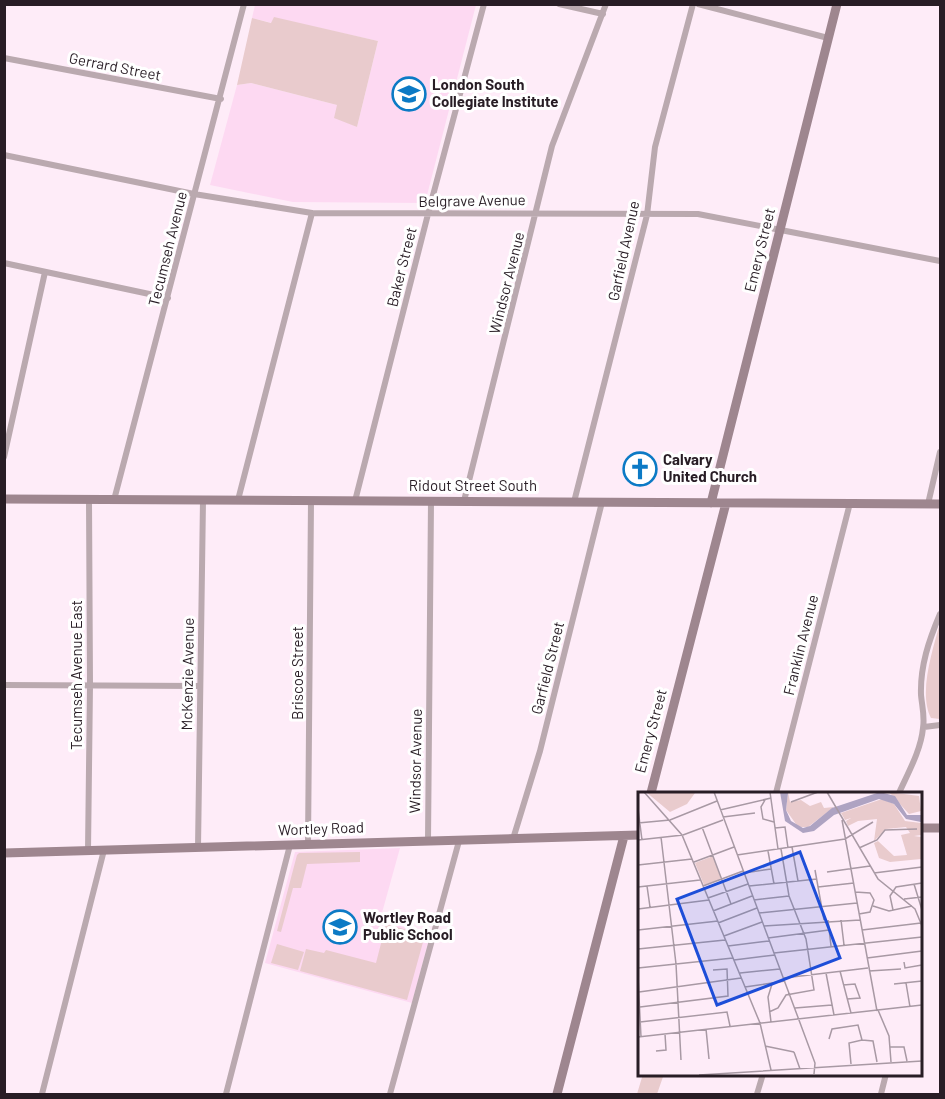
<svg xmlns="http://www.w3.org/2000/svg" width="945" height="1099" viewBox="0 0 945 1099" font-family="Barlow,sans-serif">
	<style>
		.built { fill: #fdd9f2 }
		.green { fill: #e9cbcd }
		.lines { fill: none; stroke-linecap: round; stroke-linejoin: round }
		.street { stroke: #baa9af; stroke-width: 6 }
		.secondary { stroke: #9e868f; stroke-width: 9 }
		.labels { text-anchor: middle; stroke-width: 6; stroke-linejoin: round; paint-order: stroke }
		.street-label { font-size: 15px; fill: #281d25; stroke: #fff }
		.poi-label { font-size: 15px; font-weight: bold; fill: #281d25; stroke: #fff; text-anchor: start }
		.inset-road { fill: none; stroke: #a899a4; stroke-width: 1.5 }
		.view { fill: #1d4ed8; fill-opacity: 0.15; stroke: #1d4ed8; stroke-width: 3 }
		.inset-edge { fill: none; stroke: #281d25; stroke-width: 3 }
	</style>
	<rect width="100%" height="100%" fill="#feecf8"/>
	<path class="built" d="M 255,5 L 476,5 L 425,203 L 293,202 L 210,185 L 237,85 L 251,83 L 337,105 L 347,122 L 357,127 L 378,41 L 274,18 L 272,23 L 252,18 Z
		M 400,848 L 380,920 L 430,935 L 412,1003 L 265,963 L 295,852 Z"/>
	<path class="green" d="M 274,17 L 378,41 L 357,127 L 334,118 L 337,105 L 251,83 L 237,85 L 252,18 L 271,23 Z
		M 940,623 L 940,719 L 931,718 C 918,693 933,649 940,623 Z
		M 360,852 L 360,862 L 307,864 L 301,888 L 293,888 L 281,932 L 277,931 L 297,855 L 299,853 Z
		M 386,924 L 425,935 L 407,1000 L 300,971 L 306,949 L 324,953 L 326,950 L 376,963 Z
		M 277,944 L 304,952 L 298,970 L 271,963 Z
		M 643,1074 L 664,1074 L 657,1094 L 637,1094 Z"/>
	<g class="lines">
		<path class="street" d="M 559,4 L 603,14
			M 698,4 L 828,38
			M 4,58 L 221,99
			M 4,155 L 194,194 L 312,213 L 698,214 L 940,261
			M 4,263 L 168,298
			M 4,457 L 45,272
			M 114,500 L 244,4
			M 238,500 L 312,213
			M 355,501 L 428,214 L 484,4
			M 464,501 L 552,146 L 606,4
			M 574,502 L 647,215 L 655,147 L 693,4
			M 928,504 L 940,452
			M 4,685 L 200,686
			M 924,727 L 940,725
			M 776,793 L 850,503
			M 899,793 C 908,773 921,750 923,728 C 925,717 922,706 921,695 C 920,666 929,640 940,614
			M 513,839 L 540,751 L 602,502
			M 428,841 L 431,501
			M 308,845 L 311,501
			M 198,848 L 203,500
			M 88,851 L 90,685 L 89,500
			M 42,1094 L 104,850
			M 226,1094 L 290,845
			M 390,1094 L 459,841
			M 757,1094 L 763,1074
			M 881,1094 L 886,1074"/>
		<path class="secondary" d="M 4,499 L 940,504
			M 711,503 L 837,4
			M 651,793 L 726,503
			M 920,828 L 940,828
			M 4,853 L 639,835
			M 557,1094 L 624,836"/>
	</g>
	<defs>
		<symbol id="school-ring" viewBox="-11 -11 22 22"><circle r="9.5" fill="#fff" stroke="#0c7ac5" stroke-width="1.5"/><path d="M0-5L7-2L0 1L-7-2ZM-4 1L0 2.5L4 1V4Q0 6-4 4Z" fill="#0c7ac5"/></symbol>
		<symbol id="church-ring" viewBox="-11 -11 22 22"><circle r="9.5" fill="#fff" stroke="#0c7ac5" stroke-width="1.5"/><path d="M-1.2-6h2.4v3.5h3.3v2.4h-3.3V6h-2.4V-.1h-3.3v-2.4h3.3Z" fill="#0c7ac5"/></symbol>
	</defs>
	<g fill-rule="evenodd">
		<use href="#school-ring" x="390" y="75" width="38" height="38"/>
		<use href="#church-ring" x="621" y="450" width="38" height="38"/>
		<use href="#school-ring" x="321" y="908" width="38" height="38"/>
	</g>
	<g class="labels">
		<g class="street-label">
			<text transform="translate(115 67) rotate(11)" y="5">Gerrard Street</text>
			<text transform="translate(472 201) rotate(-1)" y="5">Belgrave Avenue</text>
			<text transform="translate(168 249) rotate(-76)" y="5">Tecumseh Avenue</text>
			<text transform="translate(760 250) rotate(-76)" y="5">Emery Street</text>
			<text transform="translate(624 251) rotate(-78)" y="5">Garfield Avenue</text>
			<text transform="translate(402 267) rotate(-76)" y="5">Baker Street</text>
			<text transform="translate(507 283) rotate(-76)" y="5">Windsor Avenue</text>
			<text x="473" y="491">Ridout Street South</text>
			<text transform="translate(801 645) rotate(-76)" y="5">Franklin Avenue</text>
			<text transform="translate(548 668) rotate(-76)" y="5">Garfield Street</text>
			<text transform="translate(298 673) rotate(-90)" y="5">Briscoe Street</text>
			<text transform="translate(188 674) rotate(-89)" y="5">McKenzie Avenue</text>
			<text transform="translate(77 675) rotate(-90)" y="5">Tecumseh Avenue East</text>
			<text transform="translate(651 731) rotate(-75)" y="5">Emery Street</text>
			<text transform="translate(416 761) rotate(-89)" y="5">Windsor Avenue</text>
			<text transform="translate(321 829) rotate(-2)" y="5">Wortley Road</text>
		</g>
		<g class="poi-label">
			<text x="432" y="90">London South<tspan x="432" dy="17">Collegiate Institute</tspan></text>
			<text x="663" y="465">Calvary<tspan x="663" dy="17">United Church</tspan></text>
			<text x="363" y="923">Wortley Road<tspan x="363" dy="17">Public School</tspan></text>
		</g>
	</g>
	<g transform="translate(638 792)">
		<rect width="284" height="284" fill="#feecf8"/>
		<path d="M 8,0 L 57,0 L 57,1 L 49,12 L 32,20 ZM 150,0 L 152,10 L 163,8 L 172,14 L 183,10 L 186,16 L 196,15 L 170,35 L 160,35 L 148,18 ZM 251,0 L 281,4 L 283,19 L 271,22 ZM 244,7 L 256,12 L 267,29 L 283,31 L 283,43 L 276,44 L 283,45 L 283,67 L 252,70 L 241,66 L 236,51 L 240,49 L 256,64 L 269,63 L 263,43 L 272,41 L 268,35 L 248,37 L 236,49 L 239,27 L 220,29 L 210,34 L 208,29 L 213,26 L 207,28 L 203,21 ZM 75,64 L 83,87 L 66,93 L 57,71 Z" fill="#e9cbcd"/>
		<path d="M 142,0 L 150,1 L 148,18 L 153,29 L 165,36 L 172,34 L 194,16 L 242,0 L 257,4 L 269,23 L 283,23 L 283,30 L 268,27 L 256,12 L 241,7 L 196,23 L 176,39 L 165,41 L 147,29 Z" fill="#aea3c2"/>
		<path class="inset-road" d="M 6,0 L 44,43 L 122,231 L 133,278M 76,0 L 177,271 L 176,282M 132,0 L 140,57M 189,0 L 240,87 L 277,117 L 284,134M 127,8 L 123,15 L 125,27 L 136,30M 153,10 L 180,0M 0,17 L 4,48M 82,18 L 133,6M 85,25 L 117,21M 204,28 L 239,219M 0,31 L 32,28 L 79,9M 64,35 L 93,112M 137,36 L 147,35 L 150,56M 23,45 L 38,172 L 43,268M 0,48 L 45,43 L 85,28M 154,55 L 160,89M 221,56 L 239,48 L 247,38 L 279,37M 130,59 L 136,92M 99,63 L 207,47 L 235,30M 56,70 L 96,55M 0,73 L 54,67M 177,78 L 186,128M 189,80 L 232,74M 106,81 L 133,77M 236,81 L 284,75M 276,92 L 284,118M 9,94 L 12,115M 65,94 L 105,79M 111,94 L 179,87M 0,95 L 62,88M 180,95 L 216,91M 217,100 L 232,101 L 236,108 L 232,120 L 221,122M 70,106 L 110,92M 266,107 L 284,105M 116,108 L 151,104M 235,114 L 251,119 L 274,114M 0,117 L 71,108M 255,118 L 252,104 L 258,95 L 284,91M 75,119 L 114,104M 121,121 L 219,111M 190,128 L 193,154M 203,128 L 206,153M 80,131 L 119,116M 126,134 L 222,128M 0,138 L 80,129M 224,138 L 283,131M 86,144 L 124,130M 130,146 L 191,138M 90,154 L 131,149M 0,157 L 87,148M 136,161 L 284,145M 229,166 L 284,159M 96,168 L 137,163M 266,170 L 267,176 L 284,173M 0,176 L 95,166M 202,179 L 213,221M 231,179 L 263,177M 102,181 L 142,177M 188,181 L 196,223M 0,185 L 3,245M 146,186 L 230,176M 268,191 L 272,215M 256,192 L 284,189M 205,193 L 217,192 L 222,206 L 209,207M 107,195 L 147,189M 1,200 L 103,186M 2,215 L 90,204 L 89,177 L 75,178M 157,216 L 194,213M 240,218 L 251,244 L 253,270M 131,220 L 140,216 L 148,203 L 176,198 L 168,147 L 151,104 L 143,57M 2,230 L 89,220 L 92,234M 133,230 L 130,205 L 134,192M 68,237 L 71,267M 0,245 L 284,213M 191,247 L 194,237 L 220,233 L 224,248M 127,254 L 156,260M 252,255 L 266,255 L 269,269M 18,259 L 28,258 L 27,242M 156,260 L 162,277M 213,272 L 211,251 L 224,248 L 235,249 L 239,270M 61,283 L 284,269"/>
		<path class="view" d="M 162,60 L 202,166 L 79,213 L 39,107 Z"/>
		<rect width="284" height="284" class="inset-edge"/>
	</g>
	<rect width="945" height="1099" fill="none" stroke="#281d25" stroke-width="12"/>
</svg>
